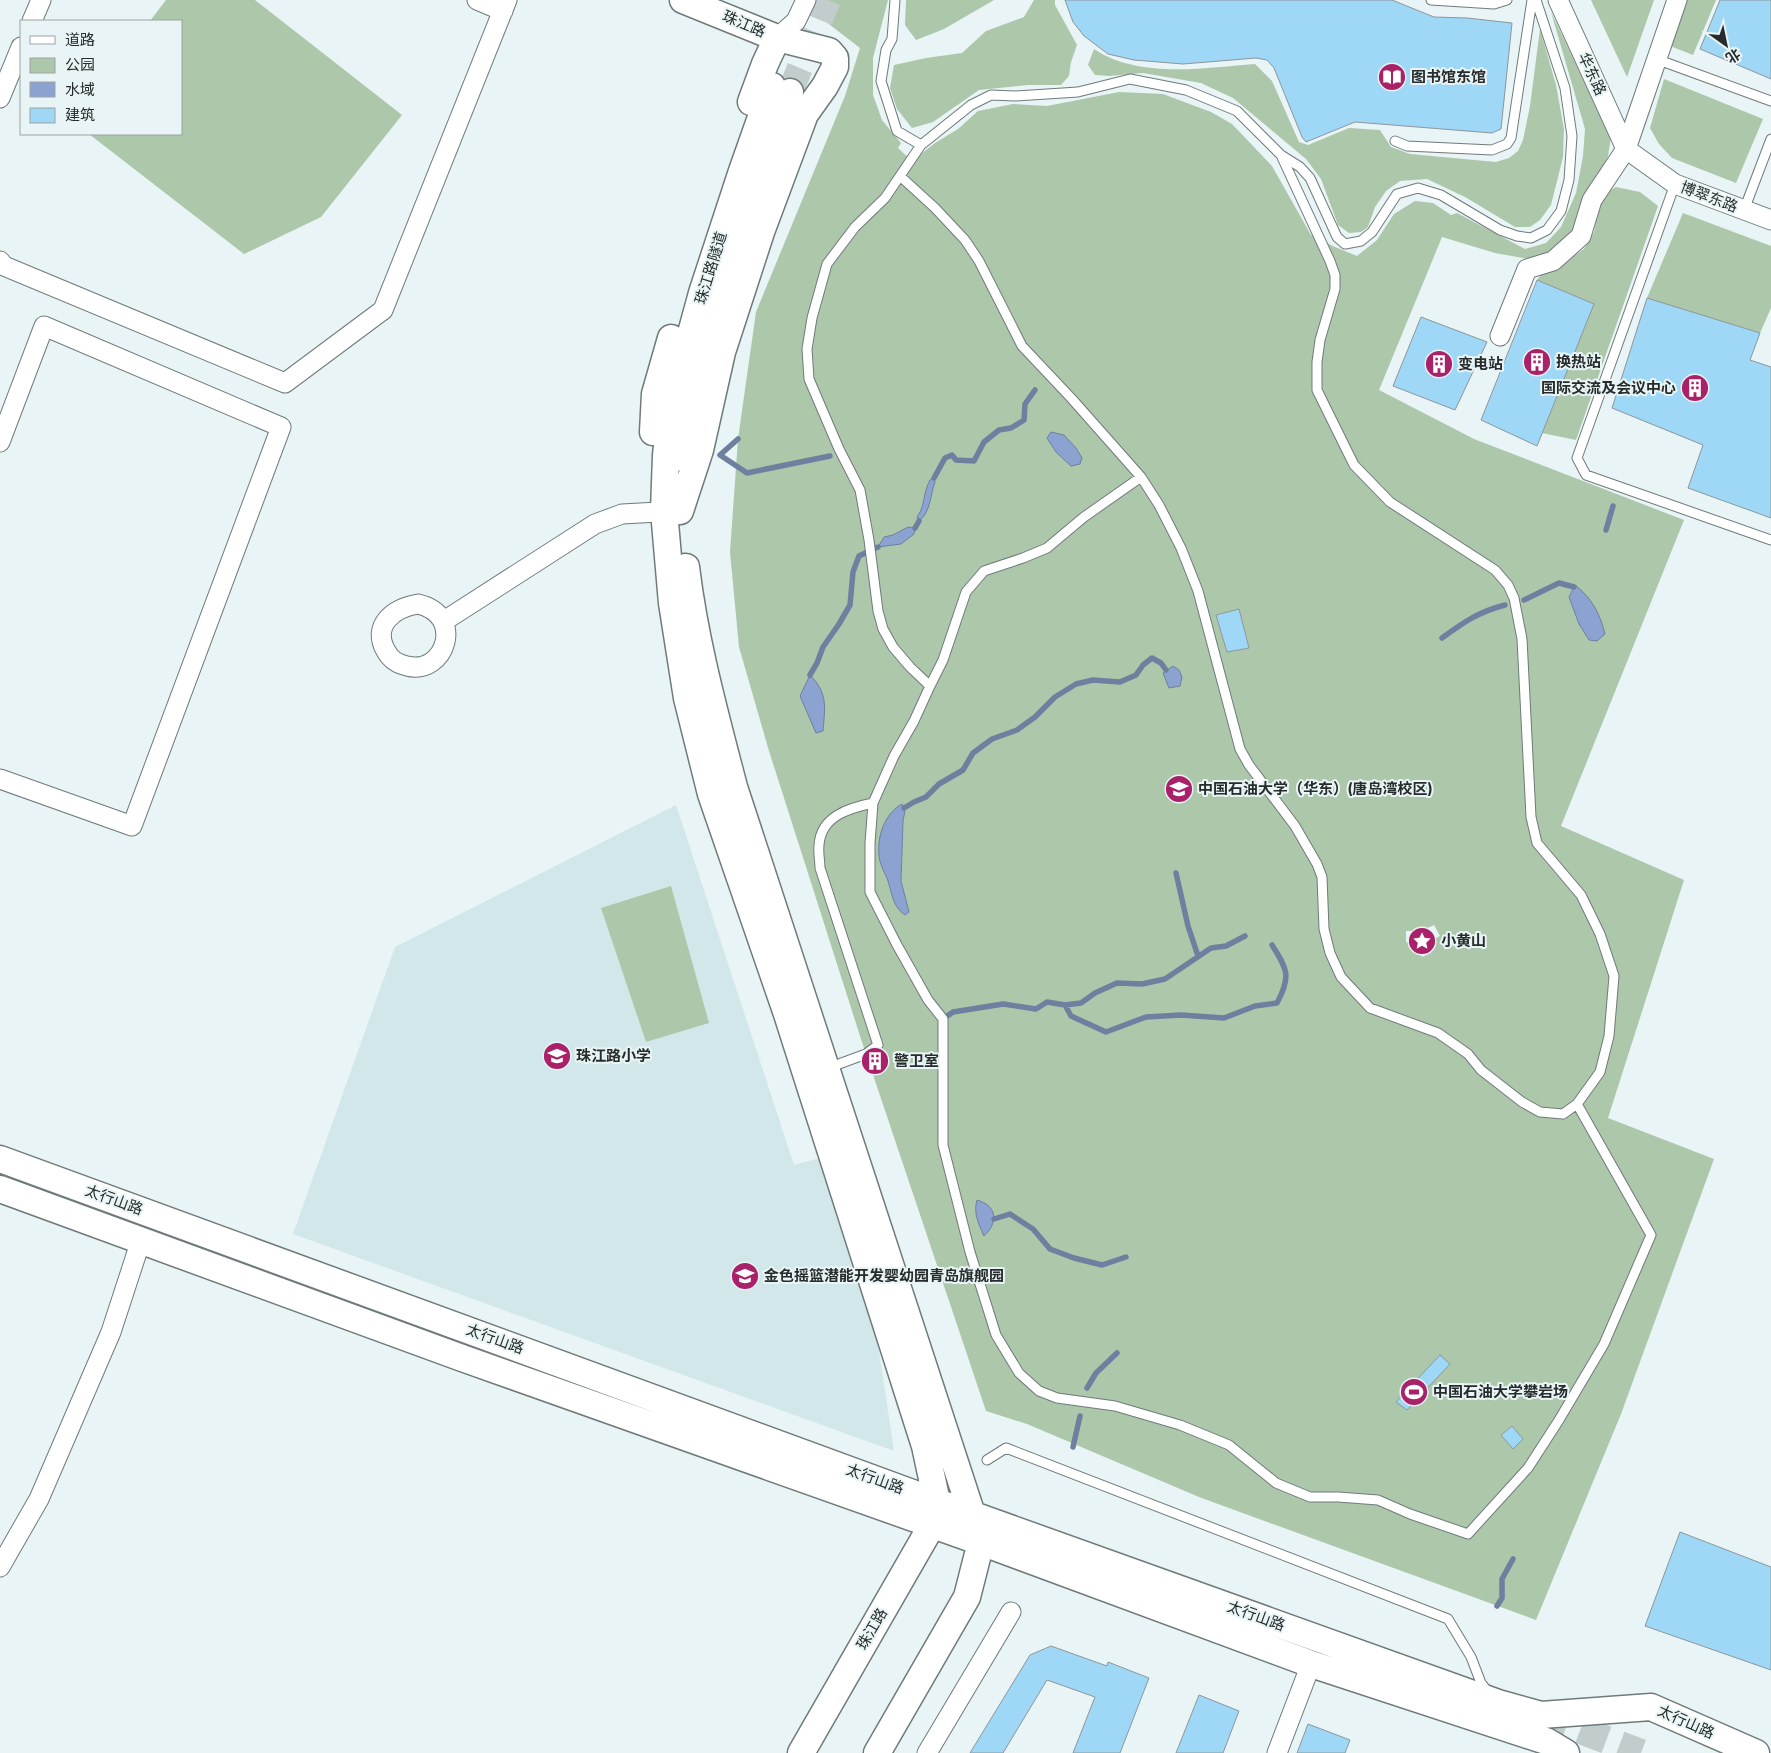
<svg xmlns="http://www.w3.org/2000/svg" width="1771" height="1753" viewBox="0 0 1771 1753" font-family="'Titillium Web','Noto Sans SC',sans-serif">
	<style>
		.built { fill: #d2e7e9 }
		.green { fill: #adc7aa; fill-rule: evenodd }
		.water { fill: #8ca3d1; stroke: #6e7f9f }
		.lines { fill: none; stroke-linecap: round; stroke-linejoin: round }
		.stream { stroke: #6e7f9f; stroke-width: 5.5 }
		.building { fill: #9fd7f6; stroke: #8d969b }
		.secondary-tunnel { stroke: #c1cccd; stroke-width: 26; stroke-dasharray: 26 13; stroke-linecap: butt }
		.primary-tunnel { stroke: #c1cccd; stroke-width: 28; stroke-dasharray: 28 14; stroke-linecap: butt }
		.lane-casing { stroke: #6f7a7b; stroke-width: 11 }
		.street-casing { stroke: #6f7a7b; stroke-width: 21 }
		.secondary-casing { stroke: #6f7a7b; stroke-width: 29 }
		.lane { stroke: #fff; stroke-width: 9 }
		.street { stroke: #fff; stroke-width: 19 }
		.secondary { stroke: #fff; stroke-width: 26 }
		.labels { text-anchor: middle; stroke-width: 4; stroke-linejoin: round; paint-order: stroke }
		.street-label { font-size: 15px; fill: #272b2b; stroke: #e8f4f5 }
		.poi-label { font-size: 15px; font-weight: bold; fill: #272b2b; stroke: #e8f4f5; text-anchor: start }
	</style>
	<rect width="100%" height="100%" fill="#e8f4f5"/>
	<path class="built" d="M 676,805 L 794,1165 L 820,1158 L 878,1345 L 894,1451 L 293,1234 L 395,947 Z"/>
	<path class="green" d="M 166,0 L 255,0 L 402,115 L 321,217 L 244,254 L 89,134 L 181,134 L 181,21 L 150,21 Z
		M 817,0 L 888,0 L 873,58 L 873,95 L 882,120 L 901,143 L 898,148 L 912,161 L 935,143 L 958,129 L 978,111 L 1013,104 L 1047,106 L 1119,92 L 1163,94 L 1211,112 L 1232,124 L 1272,166 L 1311,235 L 1335,247 L 1357,256 L 1377,240 L 1394,214 L 1415,201 L 1433,203 L 1451,215 L 1457,213 L 1525,249 L 1546,243 L 1561,227 L 1576,193 L 1583,156 L 1585,129 L 1551,12 L 1611,137 L 1608,156 L 1578,224 L 1561,244 L 1545,257 L 1529,259 L 1495,253 L 1442,237 L 1379,390 L 1474,439 L 1684,520 L 1561,826 L 1684,880 L 1608,1118 L 1714,1159 L 1621,1414 L 1536,1620 L 1199,1497 L 1027,1424 L 986,1411 L 861,1039 L 769,751 L 739,647 L 730,552 L 738,439 L 756,312 L 845,96 L 860,48 L 825,21 L 812,13 ZM 1239,609 L 1249,648 L 1227,652 L 1216,615 ZM 905,811 L 903,821 L 901,881 L 909,912 L 905,915 L 888,881 L 879,856 ZM 1434,925 L 1440,936 L 1427,942 L 1431,953 L 1422,957 L 1415,943 L 1406,942 L 1406,931 L 1421,931 ZM 1512,1426 L 1523,1439 L 1513,1449 L 1501,1435 Z
		M 906,0 L 994,0 L 944,29 L 916,40 L 905,25 Z
		M 1034,0 L 1055,0 L 1055,5 L 1077,45 L 1071,62 L 1069,76 L 1061,85 L 1028,85 L 979,90 L 933,122 L 912,128 L 897,109 L 890,88 L 894,65 L 926,58 L 962,53 L 986,31 L 1024,17 Z
		M 1591,0 L 1654,0 L 1627,77 Z
		M 1687,0 L 1716,0 L 1693,55 L 1670,46 Z
		M 1540,29 L 1556,85 L 1564,129 L 1563,157 L 1551,205 L 1540,220 L 1530,227 L 1515,227 L 1465,197 L 1427,179 L 1400,181 L 1386,191 L 1375,207 L 1368,227 L 1361,232 L 1349,233 L 1338,225 L 1321,179 L 1306,159 L 1233,98 L 1201,83 L 1143,73 L 1110,76 L 1095,75 L 1088,65 L 1094,49 C 1138,79 1205,68 1255,64 L 1272,81 L 1299,142 L 1308,145 L 1349,128 L 1380,130 L 1391,147 L 1410,154 L 1496,162 L 1509,158 L 1518,151 L 1523,140 L 1530,106 Z
		M 1664,79 L 1763,119 L 1736,183 L 1672,158 L 1659,144 L 1650,128 Z
		M 1616,187 L 1640,192 L 1658,206 L 1576,440 L 1542,433 L 1594,304 L 1537,280 L 1543,272 L 1562,264 L 1584,249 L 1594,232 L 1598,211 L 1604,194 Z
		M 1683,213 L 1771,246 L 1771,308 L 1760,333 L 1647,298 Z
		M 671,886 L 709,1023 L 646,1042 L 601,908 Z"/>
	<path class="water" d="M 1051,432 L 1064,435 L 1076,448 L 1082,458 L 1080,464 L 1071,466 L 1056,452 L 1047,438 Z
		M 934,478 L 935,482 C 930,495 931,512 919,521 L 917,517 C 925,507 923,492 930,480 Z
		M 908,527 L 915,528 L 914,534 L 901,544 L 878,547 L 884,537 L 893,535 Z
		M 1575,585 C 1592,598 1600,614 1605,634 L 1597,641 L 1589,640 L 1579,624 L 1569,597 Z
		M 1173,666 L 1179,670 L 1182,677 L 1180,686 L 1169,688 L 1163,673 Z
		M 810,675 C 828,693 825,707 823,731 L 816,733 L 800,696 Z
		M 902,804 L 905,811 L 903,821 L 901,881 L 909,912 L 905,915 C 893,907 892,894 888,881 C 885,873 879,863 879,855 C 877,836 885,813 902,804 Z
		M 977,1200 C 998,1206 998,1223 984,1236 C 979,1225 973,1213 977,1200 Z"/>
	<g class="lines">
		<path class="stream" d="M 738,439 L 720,455 L 747,473 L 830,456
			M 934,478 L 945,458 L 952,455 L 956,460 L 974,461 L 984,442 L 999,430 L 1011,428 L 1024,420 L 1025,404 L 1035,390
			M 915,528 L 919,521
			M 1606,530 L 1613,506
			M 1524,600 L 1559,583 L 1574,587
			M 1442,638 C 1464,622 1478,612 1505,605
			M 810,675 L 817,663 L 823,647 L 839,624 L 850,605 L 853,572 L 859,556 L 878,547
			M 904,808 L 914,802 L 926,797 L 939,784 L 963,770 L 973,753 L 992,739 L 1017,730 L 1035,717 L 1055,697 L 1076,684 L 1093,680 L 1120,682 L 1136,675 L 1143,665 L 1152,658 L 1161,663 L 1166,670
			M 1176,873 L 1188,926 L 1198,956
			M 1065,1005 L 1081,1003 L 1095,993 L 1117,983 L 1142,984 L 1165,979 L 1211,948 L 1226,946 L 1245,936
			M 943,1019 L 953,1012 L 1003,1004 L 1036,1009 L 1047,1002 L 1065,1005 L 1071,1016 L 1106,1032 L 1146,1017 L 1181,1015 L 1224,1018 L 1255,1006 L 1277,1003 C 1291,977 1288,970 1272,945
			M 994,1219 L 1010,1214 L 1033,1229 L 1050,1249 L 1074,1258 L 1102,1265 L 1126,1257
			M 1087,1388 L 1096,1373 L 1117,1353
			M 1073,1447 L 1080,1416
			M 1497,1606 L 1502,1598 L 1502,1579 L 1513,1559"/>
	</g>
	<path class="building" d="M 1065,0 L 1392,0 L 1434,17 L 1467,18 L 1512,23 L 1501,129 L 1492,133 L 1355,122 L 1306,142 L 1302,137 L 1274,68 L 1267,60 L 1256,58 L 1183,64 L 1134,60 L 1108,54 L 1084,36 L 1073,22 Z
		M 1720,0 L 1771,0 L 1771,79 L 1700,49 Z
		M 1537,280 L 1594,304 L 1537,446 L 1481,420 Z
		M 1647,298 L 1760,333 L 1750,360 L 1771,367 L 1771,518 L 1688,488 L 1703,445 L 1612,408 Z
		M 1421,317 L 1487,342 L 1455,410 L 1393,386 Z
		M 1239,609 L 1249,648 L 1227,652 L 1216,615 Z
		M 1440,1355 L 1450,1364 L 1407,1410 L 1396,1402 Z
		M 1512,1426 L 1523,1439 L 1513,1449 L 1501,1435 Z
		M 1680,1532 L 1771,1567 L 1771,1670 L 1645,1626 Z
		M 1051,1646 L 1107,1666 L 1108,1662 L 1149,1678 L 1120,1753 L 1073,1753 L 1095,1697 L 1047,1680 L 1003,1753 L 970,1753 L 1030,1655 Z
		M 1199,1695 L 1239,1711 L 1223,1753 L 1176,1753 Z
		M 1308,1724 L 1350,1740 L 1345,1753 L 1297,1753 Z"/>
	<g class="lines">
		<path class="secondary-tunnel" d="M 790,92 L 828,0"/>
		<path class="primary-tunnel" d="M 1541,1715 L 1641,1753"/>
		<defs>
			<path id="lane" d="M 895,0 L 892,39 L 886,50 L 881,81 L 897,131 L 921,145 L 971,105 L 991,95 L 1015,96 L 1078,92 L 1130,79 L 1186,90 L 1237,111 L 1281,155 L 1300,167 L 1310,178 L 1337,237 L 1345,244 L 1361,241 L 1372,232 L 1397,194 L 1418,188 L 1441,195 L 1500,230 L 1517,236 L 1531,238 L 1547,230 L 1561,211 L 1569,180 L 1572,136 L 1565,88 L 1536,0
				M 1431,0 L 1494,4 L 1507,0
				M 1656,59 L 1771,101
				M 1395,141 L 1407,146 L 1492,150 L 1507,144 L 1511,138 L 1532,0
				M 921,145 L 885,198 L 855,227 L 827,264 L 812,318 L 807,349 L 809,379 L 839,449 L 860,490 L 869,540 L 878,611 L 883,629 L 893,647 L 910,667 L 930,686 L 914,721 L 894,756 L 873,803 L 870,843 L 870,892 L 897,945 L 928,1000 L 943,1019 L 943,1145 L 970,1252 L 996,1335 L 1019,1373 L 1039,1391 L 1057,1398 L 1115,1406 L 1180,1425 L 1229,1445 L 1276,1483 L 1310,1497 L 1338,1497 L 1378,1500 L 1410,1514 L 1468,1534 L 1528,1468 L 1559,1420 L 1604,1344 L 1651,1235 L 1577,1104 L 1600,1072 L 1609,1036 L 1614,976 L 1600,934 L 1581,895 L 1537,843 L 1531,817 L 1522,639 L 1514,598 L 1508,585 L 1495,570 L 1390,502 L 1354,465 L 1317,390 L 1317,362 L 1320,340 L 1335,289 L 1335,275 L 1330,261 L 1281,155
				M 900,176 L 935,208 L 965,240 L 979,261 L 1022,346 L 1072,399 L 1141,477 L 1159,505 L 1181,548 L 1198,591 L 1240,749 L 1249,765 L 1295,826 L 1317,864 L 1322,877 L 1324,929 L 1330,953 L 1341,977 L 1370,1008 L 1438,1033 L 1468,1054 L 1481,1070 L 1522,1102 L 1540,1112 L 1563,1114 L 1577,1104
				M 1675,184 L 1577,458 L 1586,475 L 1771,540
				M 1744,210 L 1771,139
				M 930,686 L 943,660 L 966,592 L 984,571 L 1023,558 L 1047,548 L 1084,517 L 1141,477
				M 828,1068 L 866,1054 L 878,1045 L 820,868 C 820,861 818,853 819,845 C 821,816 849,808 873,803
				M 987,1460 L 1006,1448 L 1448,1619 L 1471,1657 L 1481,1683 L 1488,1692"/>
			<path id="street" d="M 477,0 L 503,11
				M 1558,0 L 1626,149 L 1675,184 L 1771,220
				M 32,21 L 41,0
				M 777,38 L 796,21 L 806,0
				M 0,98 L 21,47
				M 0,261 L 4,266 L 285,383 L 383,310 L 507,0
				M 1500,336 L 1527,269 L 1553,261 L 1581,236 L 1592,200 L 1626,149 L 1677,0
				M 0,442 L 44,326 L 281,427 L 132,826 L 0,779
				M 418,604 C 466,615 445,676 407,666 C 397,664 391,660 386,651 C 371,625 394,608 418,604 Z
				M 444,621 L 595,524 L 622,514 L 677,511
				M 0,1567 L 39,1499 L 111,1332 L 141,1240
				M 927,1753 L 1011,1612
				M 1277,1753 L 1311,1664"/>
			<path id="secondary" d="M 772,86 L 742,171 L 702,293 L 672,403 L 666,455 L 664,511 L 672,603 L 687,698 L 711,794 L 787,1014 L 925,1446 L 937,1502 L 932,1525 L 801,1753
				M 751,102 L 765,64 L 777,38
				M 653,432 L 655,394 L 671,338
				M 683,458 L 691,405 L 720,298 L 760,177 L 790,92
				M 680,511 L 700,450 L 722,352 L 761,232 L 805,114 L 825,86 L 835,67 L 835,58 L 829,51 L 777,38 L 683,0
				M 686,567 C 695,642 715,714 734,787 L 981,1542 L 967,1597 L 877,1753
				M 0,1159 L 937,1502 L 1498,1703 L 1541,1715 L 1651,1707 L 1756,1753
				M 0,1189 L 462,1358 L 981,1542 L 1311,1664 L 1546,1741 L 1566,1753"/>
		</defs>
		<use href="#lane" class="lane-casing"/>
		<use href="#street" class="street-casing"/>
		<use href="#secondary" class="secondary-casing"/>
		<use href="#lane" class="lane"/>
		<use href="#street" class="street"/>
		<use href="#secondary" class="secondary"/>
	</g>
	<defs>
		<symbol id="library-disc" viewBox="-11 -11 22 22"><circle r="9.5" fill="#a92269" stroke="#e8f4f5"/><path d="M-6-4Q-3-5.5-.7-3.5V5Q-3 3-6 4ZM6-4Q3-5.5 .7-3.5V5Q3 3 6 4Z" fill="#fff"/></symbol>
		<symbol id="building-disc" viewBox="-11 -11 22 22"><circle r="9.5" fill="#a92269" stroke="#e8f4f5"/><path d="M-4-6H4V6H1V3H-1V6H-4ZM-2.5-4.3h1.7v1.8h-1.7ZM.8-4.3h1.7v1.8H.8ZM-2.5-1h1.7V.8h-1.7ZM.8-1h1.7V.8H.8Z" fill="#fff"/></symbol>
		<symbol id="university-disc" viewBox="-11 -11 22 22"><circle r="9.5" fill="#a92269" stroke="#e8f4f5"/><path d="M0-5L7-2L0 1L-7-2ZM-4 1L0 2.5L4 1V4Q0 6-4 4Z" fill="#fff"/></symbol>
		<symbol id="sight-disc" viewBox="-11 -11 22 22"><circle r="9.5" fill="#a92269" stroke="#e8f4f5"/><path d="M0-6L1.8-2.2L6-1.7L2.9 1.2L3.7 5.4L0 3.3L-3.7 5.4L-2.9 1.2L-6-1.7L-1.8-2.2Z" fill="#fff"/></symbol>
		<symbol id="school-disc" viewBox="-11 -11 22 22"><circle r="9.5" fill="#a92269" stroke="#e8f4f5"/><path d="M0-5L7-2L0 1L-7-2ZM-4 1L0 2.5L4 1V4Q0 6-4 4Z" fill="#fff"/></symbol>
		<symbol id="stadium-disc" viewBox="-11 -11 22 22"><circle r="9.5" fill="#a92269" stroke="#e8f4f5"/><path d="M0-5a6.5 5 0 1 0 0 10a6.5 5 0 1 0 0-10ZM-3.5-1.8h7v3.6h-7Z" fill="#fff"/></symbol>
	</defs>
	<g fill-rule="evenodd">
		<use href="#library-disc" x="1376" y="61" width="32" height="32"/>
		<use href="#building-disc" x="1521" y="346" width="32" height="32"/>
		<use href="#building-disc" x="1423" y="348" width="32" height="32"/>
		<use href="#building-disc" x="1679" y="372" width="32" height="32"/>
		<use href="#university-disc" x="1163" y="773" width="32" height="32"/>
		<use href="#sight-disc" x="1406" y="925" width="32" height="32"/>
		<use href="#school-disc" x="541" y="1040" width="32" height="32"/>
		<use href="#building-disc" x="859" y="1045" width="32" height="32"/>
		<use href="#school-disc" x="729" y="1260" width="32" height="32"/>
		<use href="#stadium-disc" x="1398" y="1376" width="32" height="32"/>
	</g>
	<g class="labels">
		<g class="street-label">
			<text transform="translate(744 24) rotate(23)" y="5">珠江路</text>
			<text transform="translate(1592 74) rotate(65)" y="5">华东路</text>
			<text transform="translate(1709 197) rotate(21)" y="5">博翠东路</text>
			<text transform="translate(711 268) rotate(-73)" y="5">珠江路隧道</text>
			<text transform="translate(114 1200) rotate(20)" y="5">太行山路</text>
			<text transform="translate(495 1339) rotate(20)" y="5">太行山路</text>
			<text transform="translate(875 1479) rotate(20)" y="5">太行山路</text>
			<text transform="translate(1256 1616) rotate(20)" y="5">太行山路</text>
			<text transform="translate(872 1629) rotate(-60)" y="5">珠江路</text>
			<text transform="translate(1686 1722) rotate(24)" y="5">太行山路</text>
		</g>
		<g class="poi-label">
			<text x="1411" y="82">图书馆东馆</text>
			<text x="1556" y="367">换热站</text>
			<text x="1458" y="369">变电站</text>
			<text x="1676" y="393" text-anchor="end">国际交流及会议中心</text>
			<text x="1198" y="794">中国石油大学（华东）(唐岛湾校区)</text>
			<text x="1441" y="946">小黄山</text>
			<text x="576" y="1061">珠江路小学</text>
			<text x="894" y="1066">警卫室</text>
			<text x="764" y="1281">金色摇篮潜能开发婴幼园青岛旗舰园</text>
			<text x="1433" y="1397">中国石油大学攀岩场</text>
		</g>
	</g>
	<rect x="20" y="20" width="162" height="115" fill="#e8f4f5" stroke="#9ba4a4"/>
	<rect x="30" y="36" width="25" height="8" fill="#ffffff" stroke="#9ba4a4"/>
	<text x="65" y="45" font-size="15" fill="#272b2b">道路</text>
	<rect x="30" y="58" width="25" height="15" fill="#adc7aa" stroke="#9ba4a4"/>
	<text x="65" y="70" font-size="15" fill="#272b2b">公园</text>
	<rect x="30" y="82" width="25" height="15" fill="#8ca3d1" stroke="#9ba4a4"/>
	<text x="65" y="95" font-size="15" fill="#272b2b">水域</text>
	<rect x="30" y="108" width="25" height="15" fill="#9fd7f6" stroke="#9ba4a4"/>
	<text x="65" y="120" font-size="15" fill="#272b2b">建筑</text>
	<g transform="translate(1726 45) rotate(147)" stroke="#e8f4f5" stroke-width="4" paint-order="stroke">
	<path d="M0-4L9 19L0 12L-9 19Z" fill="#272b2b"/>
	<text y="-8" font-size="14" font-weight="bold" text-anchor="middle" fill="#272b2b">北</text>
	</g>
</svg>
